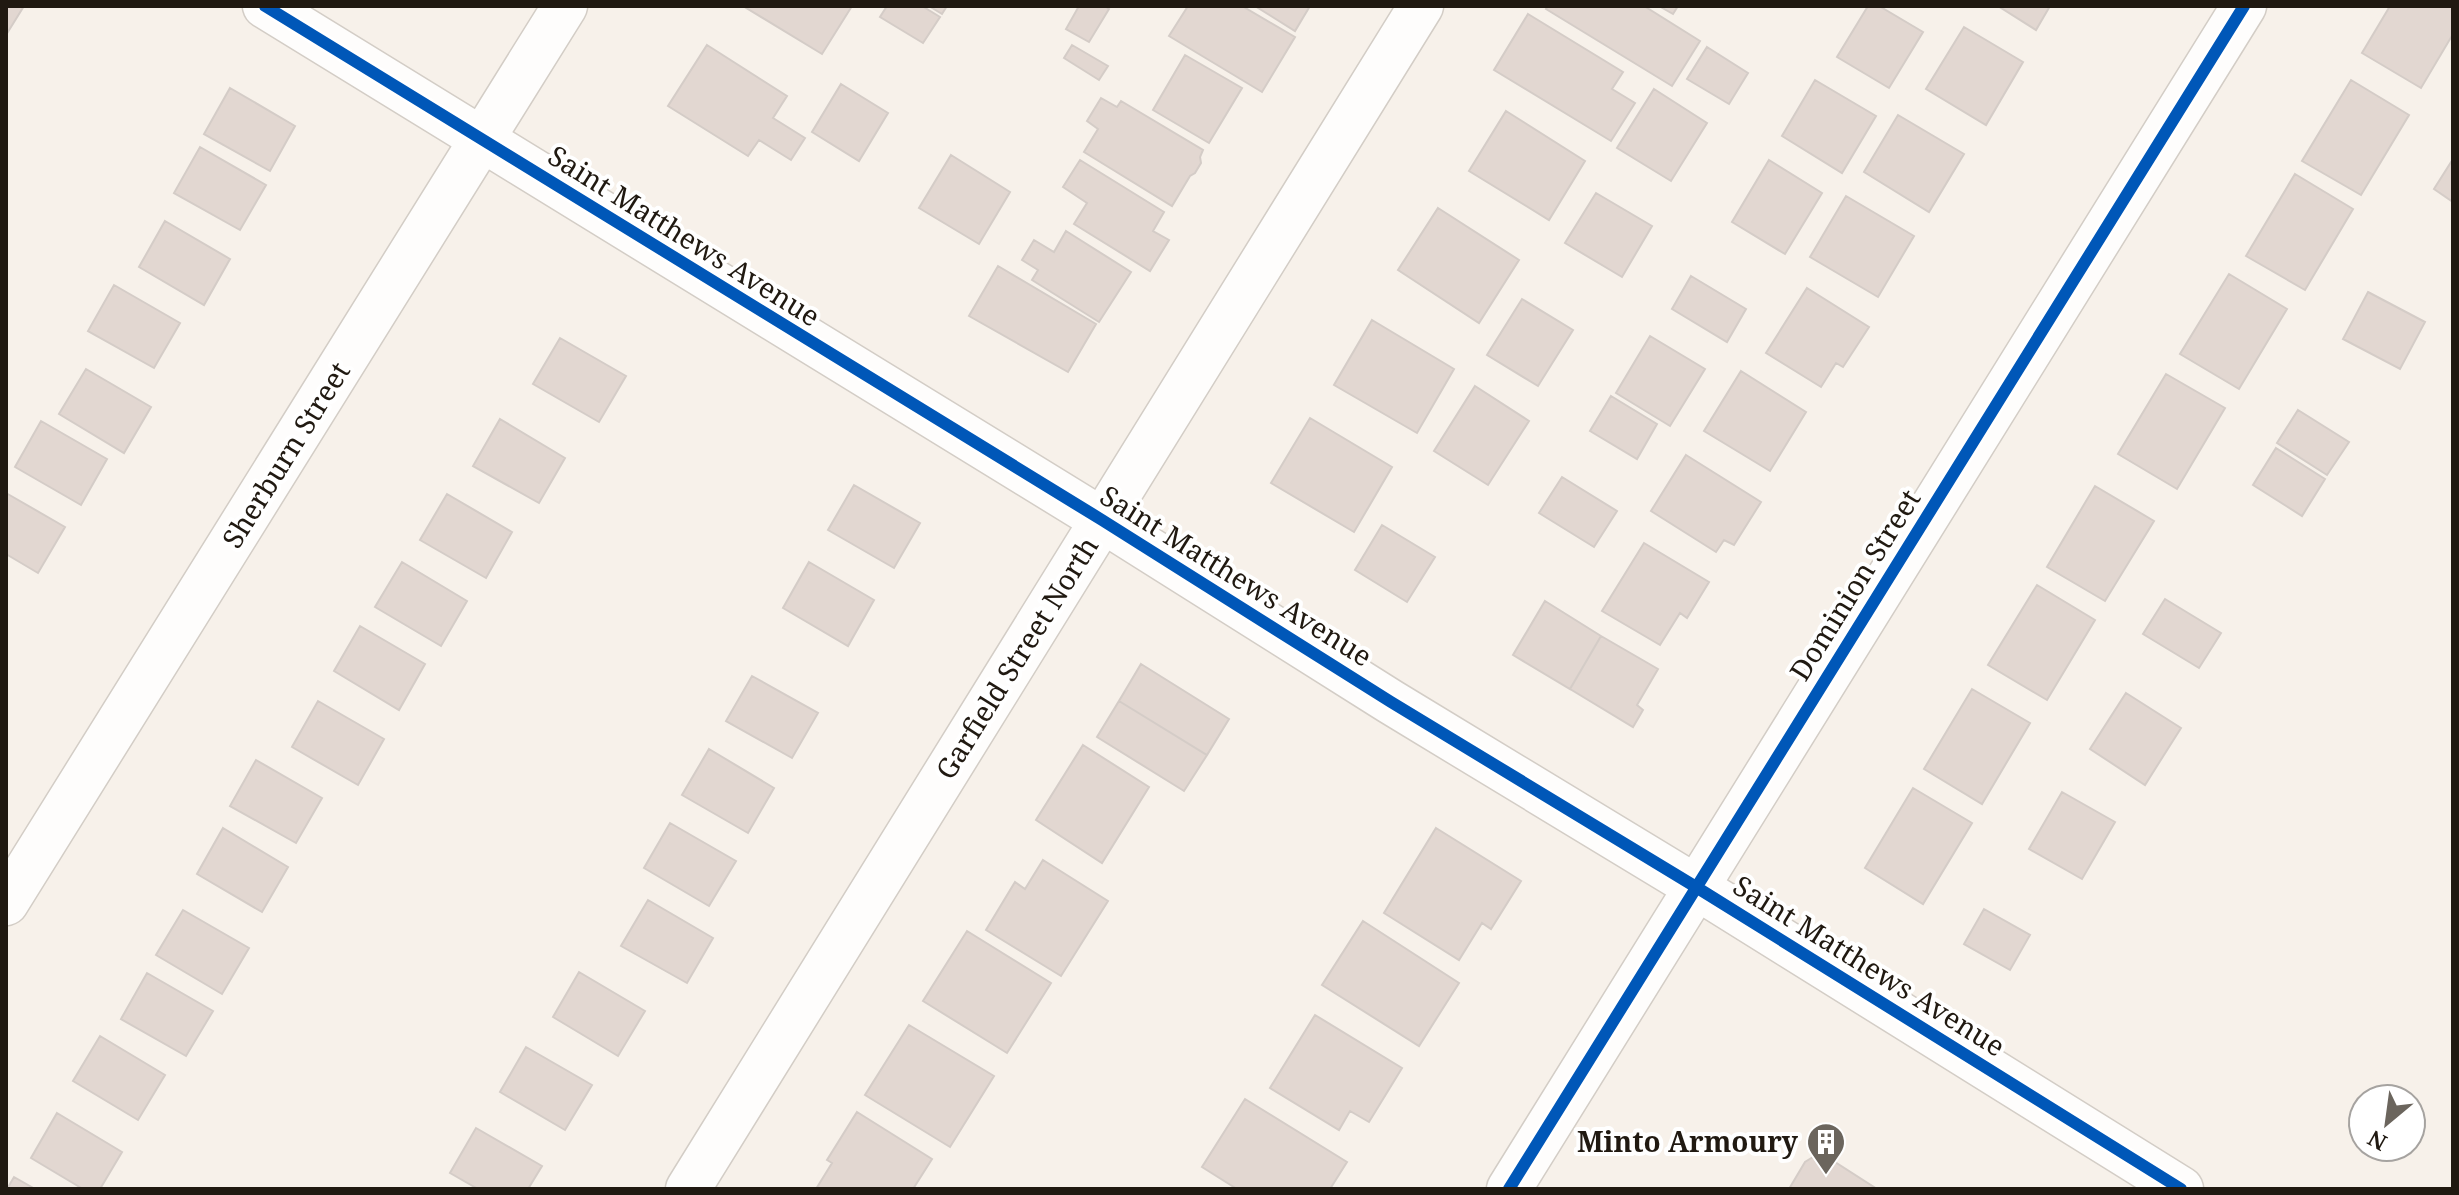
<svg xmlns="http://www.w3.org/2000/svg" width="2459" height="1195" viewBox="0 0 2459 1195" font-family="'Noto Serif',serif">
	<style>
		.building { fill: #e2d7d1; stroke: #d4ccc7; stroke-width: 2 }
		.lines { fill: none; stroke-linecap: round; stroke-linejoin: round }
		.street-casing { stroke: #d3cdc6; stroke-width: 47 }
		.secondary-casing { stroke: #d3cdc6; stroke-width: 47 }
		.street { stroke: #fefdfc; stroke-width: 44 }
		.secondary { stroke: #fefdfc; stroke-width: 44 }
		.cycleway-casing { stroke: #fff; stroke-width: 17 }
		.cycleway { stroke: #0057b8; stroke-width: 12 }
		.labels { text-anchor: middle; stroke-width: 8; stroke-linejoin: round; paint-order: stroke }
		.street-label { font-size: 28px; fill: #201911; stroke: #fff }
		.poi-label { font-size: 28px; font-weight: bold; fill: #201911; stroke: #fff; text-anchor: end }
	</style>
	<rect width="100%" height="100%" fill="#f7f1ea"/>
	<path class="building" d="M 6,6 L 24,6 L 6,35 Z
		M 743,6 L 852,6 L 822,54 Z
		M 887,6 L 922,6 L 940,17 L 923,43 L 880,17 Z
		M 929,6 L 947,6 L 942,14 Z
		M 1079,6 L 1105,6 L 1109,9 L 1089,42 L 1066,29 Z
		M 1188,6 L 1242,6 L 1295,37 L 1262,92 L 1169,36 Z
		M 1255,6 L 1310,6 L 1295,31 Z
		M 1548,6 L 1644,6 L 1700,41 L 1672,86 L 1546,9 Z
		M 1659,6 L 1678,6 L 1673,14 Z
		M 1868,6 L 1879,6 L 1923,32 L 1889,88 L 1837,57 Z
		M 1998,6 L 2050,6 L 2036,30 Z
		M 2390,6 L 2453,6 L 2453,34 L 2421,88 L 2362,53 Z
		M 1528,14 L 1623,72 L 1612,89 L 1635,103 L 1611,141 L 1494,70 Z
		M 1964,27 L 2023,62 L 1986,125 L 1926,89 Z
		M 707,45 L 787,96 L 773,118 L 805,138 L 791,160 L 759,140 L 748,156 L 668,106 Z
		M 1072,45 L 1108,66 L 1099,80 L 1064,58 Z
		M 1707,47 L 1748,73 L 1729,104 L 1687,79 Z
		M 1185,55 L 1242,88 L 1209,143 L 1153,110 Z
		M 1815,80 L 1876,116 L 1842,173 L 1782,136 Z
		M 2351,80 L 2409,115 L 2361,195 L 2302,161 Z
		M 841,84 L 888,113 L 859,161 L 812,132 Z
		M 230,88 L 295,126 L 270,171 L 204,134 Z
		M 1654,89 L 1707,123 L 1671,181 L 1617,148 Z
		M 1101,98 L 1117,107 L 1121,101 L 1203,150 L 1200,157 L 1201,163 L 1195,173 L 1190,176 L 1172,206 L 1084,152 L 1098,129 L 1087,121 Z
		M 1506,111 L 1585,161 L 1549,220 L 1469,171 Z
		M 1898,115 L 1964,154 L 1929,212 L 1864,172 Z
		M 200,147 L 266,185 L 240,230 L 174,193 Z
		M 951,155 L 1010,192 L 979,244 L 919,208 Z
		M 2453,159 L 2453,202 L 2434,189 Z
		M 1080,160 L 1164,212 L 1153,231 L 1169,240 L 1150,271 L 1074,224 L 1087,203 L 1063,187 Z
		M 1769,160 L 1822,193 L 1785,254 L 1732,222 Z
		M 2295,174 L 2353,209 L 2305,290 L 2246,256 Z
		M 1596,193 L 1652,226 L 1622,277 L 1565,243 Z
		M 1846,196 L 1914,236 L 1878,297 L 1810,257 Z
		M 1438,208 L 1519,260 L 1479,323 L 1398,270 Z
		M 165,221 L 230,259 L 204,305 L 139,267 Z
		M 1066,231 L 1131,272 L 1099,322 L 1032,280 L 1038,270 L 1022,260 L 1034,240 L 1054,252 Z
		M 998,266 L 1096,324 L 1068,372 L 969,316 Z
		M 2229,274 L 2287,309 L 2239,389 L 2180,354 Z
		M 1691,276 L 1746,309 L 1727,342 L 1672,309 Z
		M 114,285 L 180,323 L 154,368 L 88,331 Z
		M 1807,288 L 1869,327 L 1843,367 L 1836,363 L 1821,387 L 1766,353 Z
		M 2368,292 L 2425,322 L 2400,369 L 2343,339 Z
		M 1522,299 L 1573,330 L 1538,386 L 1487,355 Z
		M 1372,320 L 1454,369 L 1417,433 L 1334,385 Z
		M 1650,336 L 1705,369 L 1670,426 L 1616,393 Z
		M 560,338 L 626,376 L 599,422 L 533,384 Z
		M 86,369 L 151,407 L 124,453 L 59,414 Z
		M 1741,371 L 1806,412 L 1770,471 L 1704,431 Z
		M 2166,374 L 2225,408 L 2177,489 L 2118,454 Z
		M 1475,386 L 1529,421 L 1488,485 L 1434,451 Z
		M 1611,396 L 1657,424 L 1637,459 L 1590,431 Z
		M 2298,410 L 2349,442 L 2327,475 L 2277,443 Z
		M 1310,418 L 1392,467 L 1354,532 L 1271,483 Z
		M 500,419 L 565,458 L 539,503 L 473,466 Z
		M 41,421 L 107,459 L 81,505 L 15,467 Z
		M 2276,448 L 2325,479 L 2302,516 L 2253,485 Z
		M 1686,455 L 1761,502 L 1734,545 L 1724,540 L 1716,552 L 1651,511 Z
		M 1562,477 L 1617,511 L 1594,547 L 1539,513 Z
		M 854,485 L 920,523 L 894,568 L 828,530 Z
		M 2095,486 L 2154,521 L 2105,601 L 2047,567 Z
		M 6,493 L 65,527 L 38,573 L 6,554 Z
		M 447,494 L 512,532 L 486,578 L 420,540 Z
		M 1382,525 L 1435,557 L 1407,602 L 1355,570 Z
		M 1644,543 L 1709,582 L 1687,618 L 1680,613 L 1660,645 L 1602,611 Z
		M 402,562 L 467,601 L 441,646 L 375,607 Z
		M 809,562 L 874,600 L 848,646 L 783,608 Z
		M 2037,585 L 2095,620 L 2047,700 L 1988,665 Z
		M 2165,599 L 2221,633 L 2199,668 L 2143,634 Z
		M 1545,601 L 1601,636 L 1570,689 L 1513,655 Z
		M 360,626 L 425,664 L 399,710 L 334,671 Z
		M 1601,636 L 1658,669 L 1637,705 L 1643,710 L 1633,727 L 1570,689 Z
		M 1141,664 L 1229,719 L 1207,755 L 1119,701 Z
		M 752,676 L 818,713 L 792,758 L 726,721 Z
		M 1972,689 L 2030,723 L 1982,804 L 1924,769 Z
		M 2126,693 L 2181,728 L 2145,785 L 2090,749 Z
		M 318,701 L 384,739 L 358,785 L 292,747 Z
		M 1119,701 L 1207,755 L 1184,791 L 1097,737 Z
		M 1083,745 L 1149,787 L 1102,863 L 1036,820 Z
		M 709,749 L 774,788 L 748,833 L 682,795 Z
		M 256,760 L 322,798 L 296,843 L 230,806 Z
		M 1913,788 L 1972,823 L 1923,904 L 1865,868 Z
		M 2062,792 L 2115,822 L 2082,879 L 2029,849 Z
		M 670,823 L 736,861 L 709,906 L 644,868 Z
		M 223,828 L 288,867 L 262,912 L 197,874 Z
		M 1436,828 L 1521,881 L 1491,929 L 1482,923 L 1459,960 L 1384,913 Z
		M 1043,860 L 1108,901 L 1061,976 L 986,930 L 1015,882 L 1025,889 Z
		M 648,900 L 713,938 L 687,983 L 621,946 Z
		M 1984,909 L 2030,935 L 2010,970 L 1964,944 Z
		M 183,910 L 249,948 L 222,994 L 156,955 Z
		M 1363,921 L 1459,983 L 1419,1046 L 1322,985 Z
		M 967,931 L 1051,983 L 1007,1053 L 923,1001 Z
		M 579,972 L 645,1011 L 618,1056 L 553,1017 Z
		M 147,973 L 213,1011 L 186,1056 L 121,1019 Z
		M 1315,1015 L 1402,1068 L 1369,1122 L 1350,1111 L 1339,1130 L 1270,1088 Z
		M 909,1025 L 994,1076 L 950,1147 L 865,1095 Z
		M 100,1036 L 165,1075 L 138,1120 L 73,1081 Z
		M 526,1047 L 592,1085 L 565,1130 L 500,1092 Z
		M 1245,1099 L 1347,1162 L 1330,1189 L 1237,1189 L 1202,1167 Z
		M 857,1112 L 932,1159 L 913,1189 L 816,1189 L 832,1163 L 827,1160 Z
		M 57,1113 L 122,1152 L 100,1189 L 83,1189 L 31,1158 Z
		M 476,1128 L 542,1166 L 528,1189 L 478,1189 L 450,1173 Z
		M 1818,1154 L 1827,1157 L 1877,1189 L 1789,1189 L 1805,1162 Z
		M 14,1177 L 35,1189 L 7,1189 Z"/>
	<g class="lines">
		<defs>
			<path id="street" d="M 6,903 L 565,6
				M 688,1189 L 1421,6
				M 1509,1189 L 2244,6"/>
			<path id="secondary" d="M 265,6 L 1102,520 L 1391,702 L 1696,887 L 2181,1189"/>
		</defs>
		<use href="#street" class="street-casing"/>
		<use href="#secondary" class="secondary-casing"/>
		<use href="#street" class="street"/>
		<use href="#secondary" class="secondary"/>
		<defs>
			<path id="cycleway" d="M 265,6 L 1102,520 L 1391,702 L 1696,887 L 2181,1189
				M 1509,1189 L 2244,6"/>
		</defs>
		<use href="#cycleway" class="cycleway-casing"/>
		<use href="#cycleway" class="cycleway"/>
	</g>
	<defs>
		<symbol id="building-pin" viewBox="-11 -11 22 30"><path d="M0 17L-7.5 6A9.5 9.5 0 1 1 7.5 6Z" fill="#6b655d" stroke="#fff"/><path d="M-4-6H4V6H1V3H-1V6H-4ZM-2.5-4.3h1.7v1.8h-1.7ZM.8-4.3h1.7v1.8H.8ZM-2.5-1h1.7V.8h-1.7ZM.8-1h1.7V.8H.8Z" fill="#fff"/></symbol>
	</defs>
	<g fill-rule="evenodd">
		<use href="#building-pin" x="1804" y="1120" width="44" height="60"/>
	</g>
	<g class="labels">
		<g class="street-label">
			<text transform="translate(684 236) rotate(32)" y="10">Saint Matthews Avenue</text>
			<text transform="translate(286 455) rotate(-58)" y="10">Sherburn Street</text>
			<text transform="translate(1236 576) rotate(32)" y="10">Saint Matthews Avenue</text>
			<text transform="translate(1855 585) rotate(-58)" y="10">Dominion Street</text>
			<text transform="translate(1017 658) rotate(-58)" y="10">Garfield Street North</text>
			<text transform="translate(1869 966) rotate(32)" y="10">Saint Matthews Avenue</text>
		</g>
		<g class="poi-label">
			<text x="1798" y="1152">Minto Armoury</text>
		</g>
	</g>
	<rect width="2459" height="1195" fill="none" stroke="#201911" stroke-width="16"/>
	<g transform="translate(2387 1123) rotate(209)"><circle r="38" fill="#ffffff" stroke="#a6a3a0" stroke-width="2"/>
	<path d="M0-6L14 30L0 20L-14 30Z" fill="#6b655d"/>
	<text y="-12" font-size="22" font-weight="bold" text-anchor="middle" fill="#201911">N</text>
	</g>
</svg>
